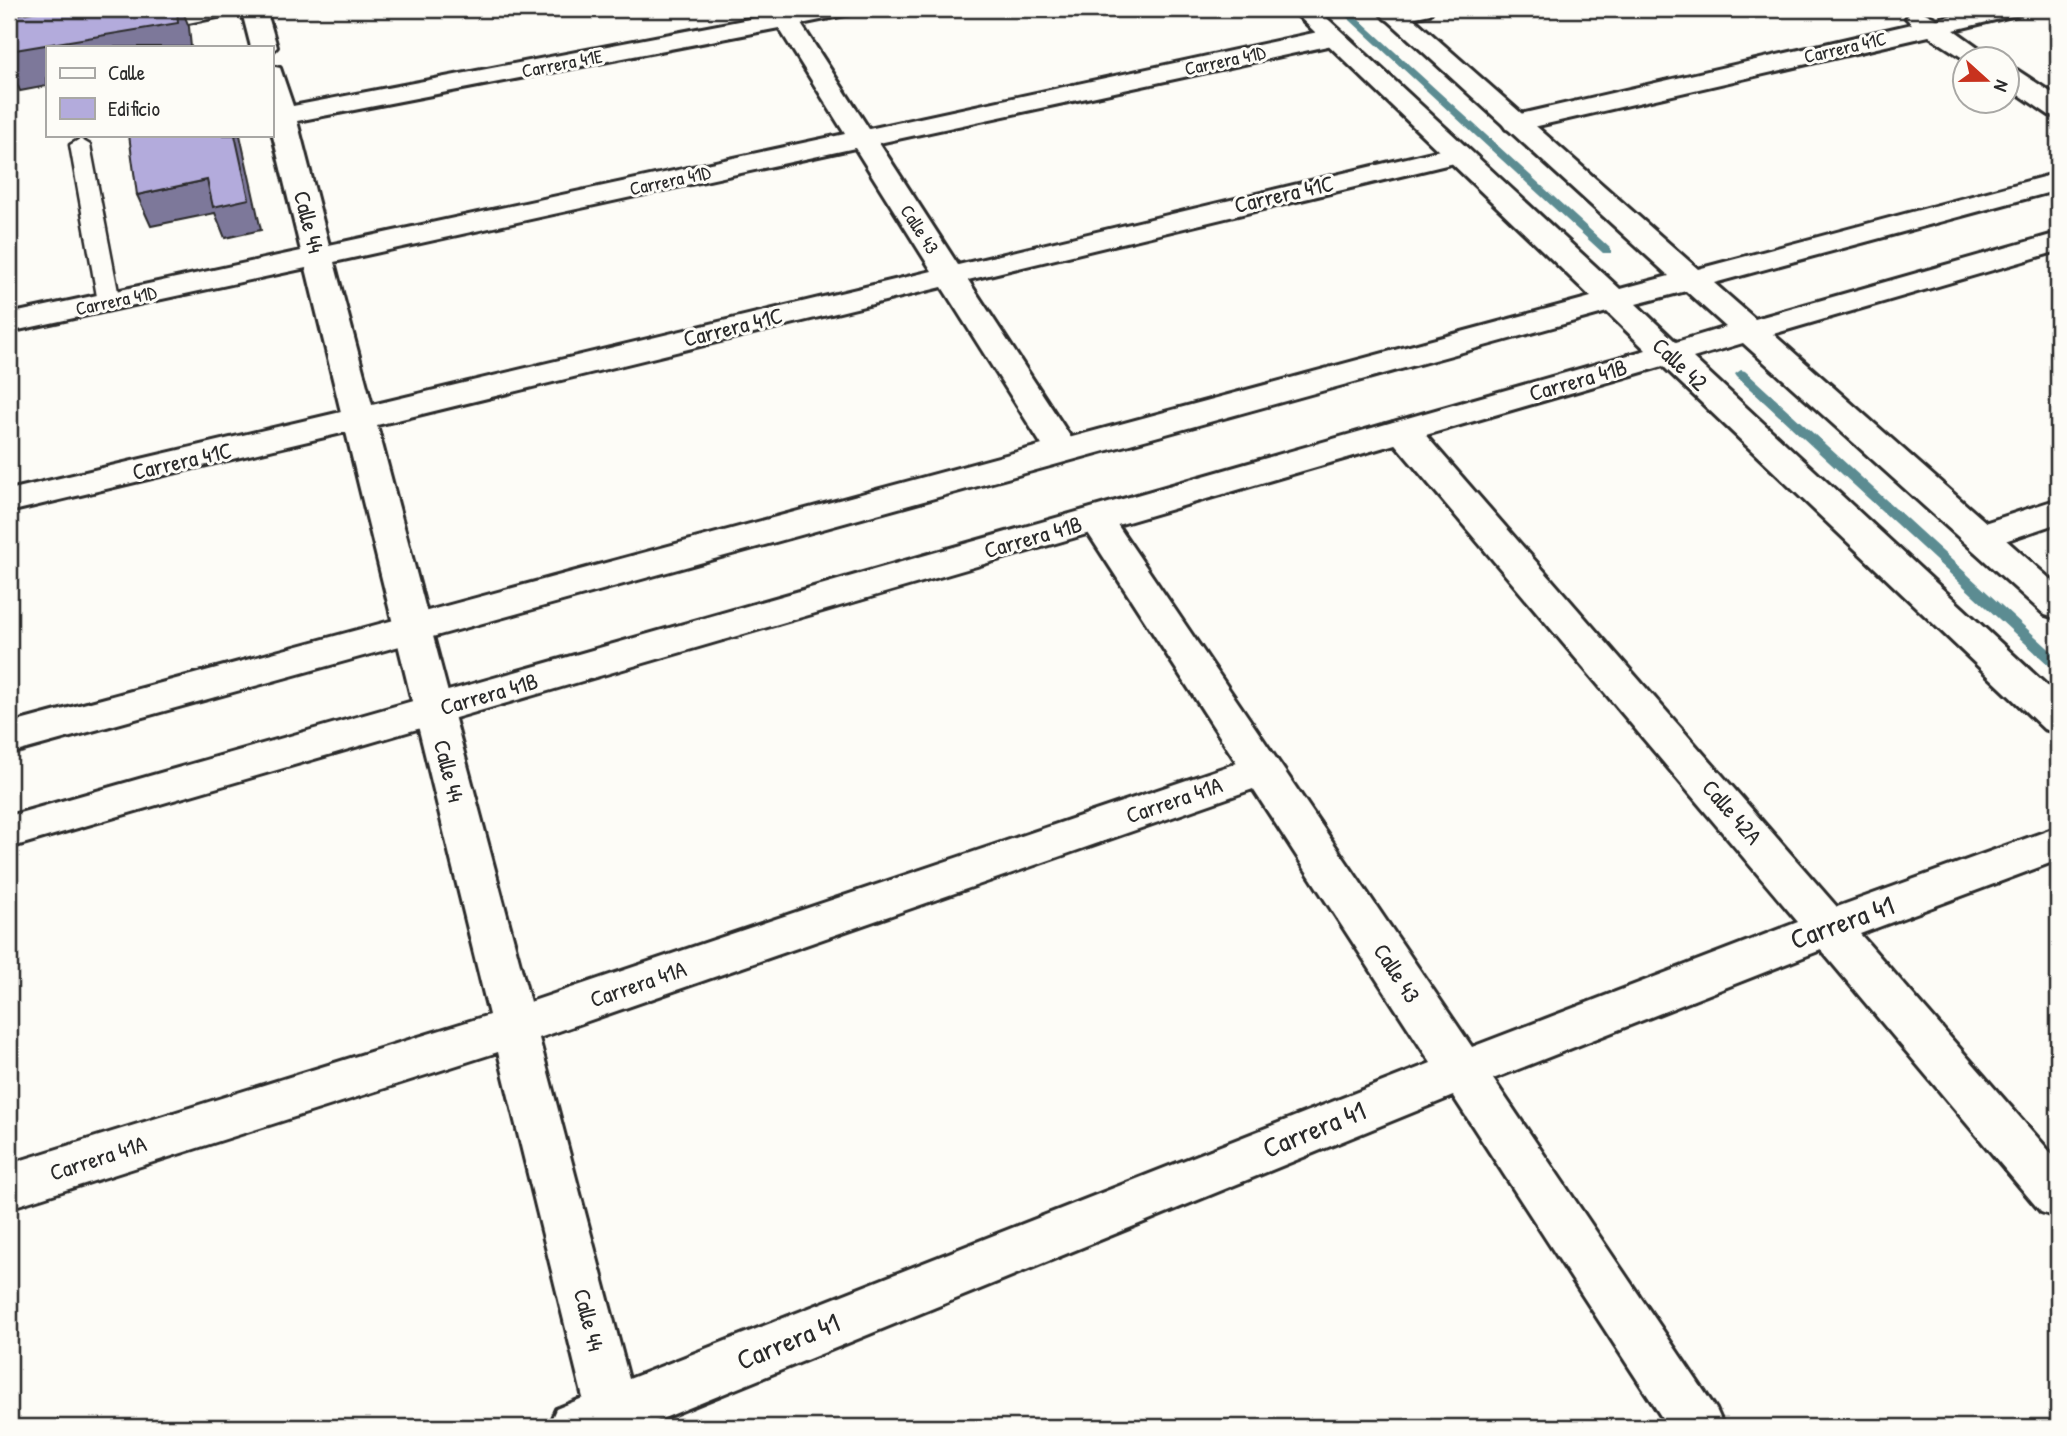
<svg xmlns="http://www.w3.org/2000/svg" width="2067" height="1436" viewBox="0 0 2067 1436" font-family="'Patrick Hand',sans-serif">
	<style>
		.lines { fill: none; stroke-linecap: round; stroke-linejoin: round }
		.stream { fill: #5c8c92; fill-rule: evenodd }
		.service-casing { stroke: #2b2b2b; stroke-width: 5 }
		.minor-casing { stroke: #2b2b2b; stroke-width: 6 }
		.tertiary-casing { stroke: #2b2b2b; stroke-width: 6 }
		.service { fill: #fdfcf7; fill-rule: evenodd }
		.minor { fill: #fdfcf7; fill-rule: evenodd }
		.tertiary { fill: #fdfcf7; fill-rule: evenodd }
		.shaded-wall { fill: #7d789a; stroke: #2b2b2b; stroke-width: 2 }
		.building { fill: #b3abdc; stroke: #2b2b2b; stroke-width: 2 }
		.labels { text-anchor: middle; stroke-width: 6; stroke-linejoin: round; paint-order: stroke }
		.far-street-label { font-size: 19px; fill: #2b2b2b; stroke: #fdfcf7 }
		.street-label { font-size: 23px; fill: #2b2b2b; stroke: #fdfcf7 }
		.near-street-label { font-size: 28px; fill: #2b2b2b; stroke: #fdfcf7 }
	</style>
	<rect width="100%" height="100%" fill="#fdfcf7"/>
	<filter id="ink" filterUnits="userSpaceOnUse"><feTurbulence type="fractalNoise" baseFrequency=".0143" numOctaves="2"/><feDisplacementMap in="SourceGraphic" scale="14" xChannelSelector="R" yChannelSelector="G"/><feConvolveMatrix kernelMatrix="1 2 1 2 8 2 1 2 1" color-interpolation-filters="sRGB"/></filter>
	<g filter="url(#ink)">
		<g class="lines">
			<path class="stream" d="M 1338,9 L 1348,9 L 1611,249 L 1611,253 L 1603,253 Z
				M 1741,370 L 1745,371 L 2058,657 L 2058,670 L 2053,669 L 1737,377 L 1735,374 Z"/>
			<defs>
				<path id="service" d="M 80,139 L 90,145 L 120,302 L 109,309 L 98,302 L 70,145 Z"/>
				<path id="minor" d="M 190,9 L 266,9 L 277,47 L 271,53 L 271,47 L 251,47 L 242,12 L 134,34 L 125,31 L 121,26 L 125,21 Z
					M 767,9 L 853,9 L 850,14 L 801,24 L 869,129 L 1332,29 L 1341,32 L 1345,37 L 1341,42 L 1332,45 L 879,143 L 958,265 L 1457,146 L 1467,148 L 1471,154 L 1467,160 L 968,280 L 1079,450 L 1074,458 L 1062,461 L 1050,458 L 942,287 L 377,425 L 530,1002 L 1237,763 L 1079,519 L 1084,511 L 1096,507 L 1108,511 L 1472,1047 L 1798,922 L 1391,439 L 1387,431 L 1391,423 L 1403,420 L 1415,423 L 1837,907 L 2058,827 L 2058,860 L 1860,934 L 2058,1161 L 2058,1218 L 2041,1212 L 1821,950 L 1493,1079 L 1716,1409 L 1724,1427 L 1668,1427 L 1453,1096 L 642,1427 L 548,1427 L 556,1409 L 583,1398 L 498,1052 L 9,1208 L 9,1164 L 489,1015 L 346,432 L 9,512 L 9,490 L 341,412 L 306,268 L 9,332 L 9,314 L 301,251 L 271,128 L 271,66 L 280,68 L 293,106 L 770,15 ZM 779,28 L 845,134 L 329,245 L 297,121 ZM 855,148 L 932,271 L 372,405 L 334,262 ZM 1253,789 L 1431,1063 L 629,1379 L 539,1038 Z
					M 1385,9 L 1433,9 L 1430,14 L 1394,22 L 1385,19 L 1381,14 Z
					M 1979,9 L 2023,9 L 2020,14 L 1954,30 L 1996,60 L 1966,60 L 1929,36 L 1516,131 L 1506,129 L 1502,123 L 1506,117 L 1516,115 L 1912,24 L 1906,18 L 1910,13 L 1919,10 L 1937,19 Z
					M 2008,68 L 2017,70 L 2058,97 L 2058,117 L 2049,115 L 2008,87 Z
					M 2058,499 L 2058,523 L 1981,549 L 1969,546 L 1963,537 L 1969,528 Z"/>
				<path id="tertiary" d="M 1291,9 L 1317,9 L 1620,289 L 1669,276 L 1376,9 L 1403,9 L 1698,269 L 2058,173 L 2058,190 L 1714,283 L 1755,319 L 2058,233 L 2058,251 L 1773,334 L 2058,586 L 2058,619 L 2045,615 L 1743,343 L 1693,358 L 2058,696 L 2058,733 L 2044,729 L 1663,366 L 9,848 L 9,816 L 1646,350 L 1607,312 L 9,754 L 9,724 L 1591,297 ZM 1686,291 L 1726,327 L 1676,342 L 1636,304 Z"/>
			</defs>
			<use href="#service" class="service-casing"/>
			<use href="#minor" class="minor-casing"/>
			<use href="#tertiary" class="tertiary-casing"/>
			<use href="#service" class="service"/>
			<use href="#minor" class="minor"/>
			<use href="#tertiary" class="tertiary"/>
		</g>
		<path class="shaded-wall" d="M 177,9 L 182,9 L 189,27 L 191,47 L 47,47 L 47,86 L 20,91 L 9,66 L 9,51 Z
			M 235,135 L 240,135 L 261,230 L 225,238 L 215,213 L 151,226 L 137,195 L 207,180 Z"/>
		<path class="building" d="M 51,9 L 177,9 L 178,23 L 9,51 L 9,16 Z
			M 129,135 L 235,135 L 249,199 L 213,207 L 207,180 L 137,195 Z"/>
	</g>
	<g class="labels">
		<g class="far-street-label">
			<text transform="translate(1845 47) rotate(-13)" y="7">Carrera 41C</text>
			<text transform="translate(1225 60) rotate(-12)" y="7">Carrera 41D</text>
			<text transform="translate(562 63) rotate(-11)" y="7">Carrera 41E</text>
			<text transform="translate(670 180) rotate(-12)" y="7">Carrera 41D</text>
			<text transform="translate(920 229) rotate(57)" y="7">Calle 43</text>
			<text transform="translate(116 300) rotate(-12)" y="7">Carrera 41D</text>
		</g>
		<g class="street-label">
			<text transform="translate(1284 194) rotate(-13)" y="8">Carrera 41C</text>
			<text transform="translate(309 222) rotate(76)" y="8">Calle 44</text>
			<text transform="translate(733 327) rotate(-14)" y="8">Carrera 41C</text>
			<text transform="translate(1680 364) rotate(43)" y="8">Calle 42</text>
			<text transform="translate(1578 380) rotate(-16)" y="8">Carrera 41B</text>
			<text transform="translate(182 461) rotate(-13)" y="8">Carrera 41C</text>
			<text transform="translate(1033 537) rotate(-16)" y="8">Carrera 41B</text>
			<text transform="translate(489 694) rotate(-16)" y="8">Carrera 41B</text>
			<text transform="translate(449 771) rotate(76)" y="8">Calle 44</text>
			<text transform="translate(1174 800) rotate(-19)" y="8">Carrera 41A</text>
			<text transform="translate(1732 812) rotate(49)" y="8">Calle 42A</text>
			<text transform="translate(1397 973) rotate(57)" y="8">Calle 43</text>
			<text transform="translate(638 984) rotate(-19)" y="8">Carrera 41A</text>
			<text transform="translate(98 1158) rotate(-18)" y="8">Carrera 41A</text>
			<text transform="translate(589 1320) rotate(76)" y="8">Calle 44</text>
		</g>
		<g class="near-street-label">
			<text transform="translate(1842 922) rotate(-20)" y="10">Carrera 41</text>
			<text transform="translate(1314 1129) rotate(-22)" y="10">Carrera 41</text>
			<text transform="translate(788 1341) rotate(-22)" y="10">Carrera 41</text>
		</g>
	</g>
	<rect width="2067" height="1436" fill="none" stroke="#fdfcf7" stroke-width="35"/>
	<rect x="18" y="18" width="2032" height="1401" fill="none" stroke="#2b2b2b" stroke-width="2.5" filter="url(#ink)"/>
	<rect x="46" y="46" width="228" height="91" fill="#fdfcf7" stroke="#a9a8a5" stroke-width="2"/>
	<rect x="60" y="68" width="35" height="10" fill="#fdfcf7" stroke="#a9a8a5" stroke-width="2"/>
	<text x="108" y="80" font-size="21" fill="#2b2b2b">Calle</text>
	<rect x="60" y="98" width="35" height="21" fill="#b3abdc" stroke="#a9a8a5" stroke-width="2"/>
	<text x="108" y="116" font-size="21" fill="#2b2b2b">Edificio</text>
	<g transform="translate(1986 80) rotate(111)"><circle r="33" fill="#fdfcf7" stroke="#a9a8a5" stroke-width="2"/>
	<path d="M0-5L12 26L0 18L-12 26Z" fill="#c8321e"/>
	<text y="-10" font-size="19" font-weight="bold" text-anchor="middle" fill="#2b2b2b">N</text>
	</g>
</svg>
